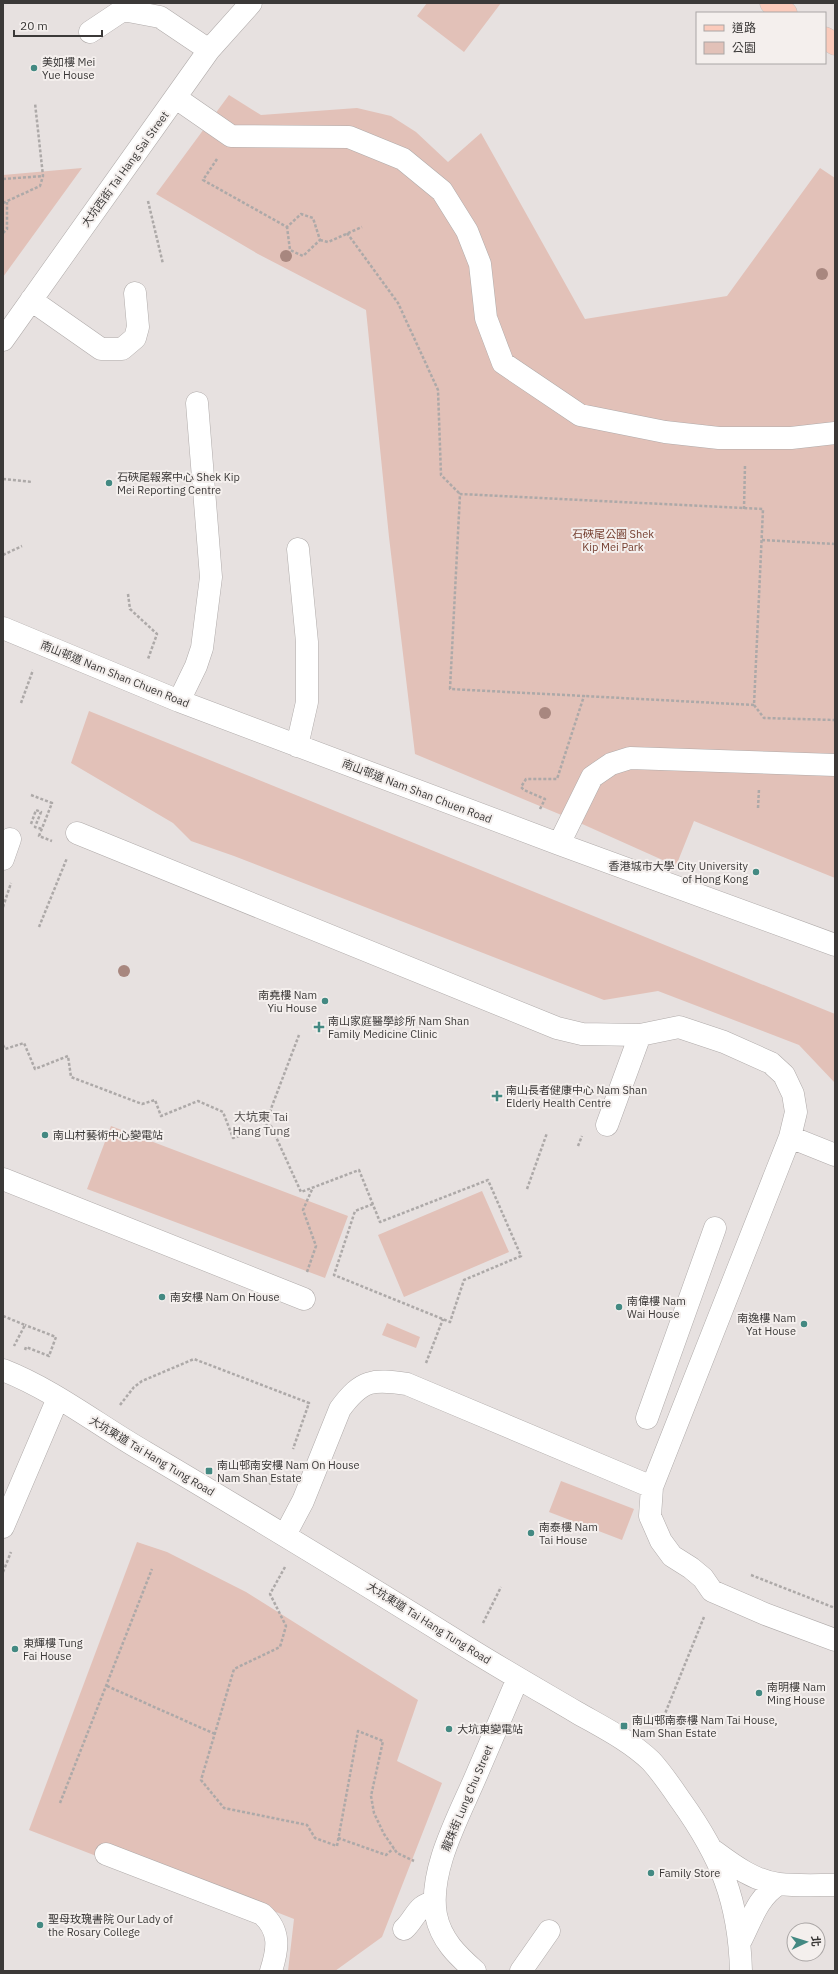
<svg xmlns="http://www.w3.org/2000/svg" width="838" height="1974" viewBox="0 0 838 1974" font-family="'IBM Plex Sans','Noto Sans TC',sans-serif">
	<style>
		.green { fill: #e2c1b8 }
		.lines { fill: none; stroke-linecap: round; stroke-linejoin: round }
		.minor-casing { stroke: #b0abaa; stroke-width: 23 }
		.major-casing { stroke: #c0c0bf; stroke-width: 23 }
		.path { stroke: #ada9a8; stroke-width: 2.5; stroke-dasharray: 3 2; stroke-linecap: butt }
		.minor { stroke: #fff; stroke-width: 22 }
		.major { stroke: #fbcabb; stroke-width: 22 }
		.path-bridge { stroke: #ada9a8; stroke-width: 2.5; stroke-dasharray: 3 2; stroke-linecap: butt }
		.tree { fill: #a8877f }
		.poi-dot { fill: #438982; stroke: #f4efed; stroke-width: 1.5 }
		.labels { text-anchor: middle; stroke-width: 4; stroke-linejoin: round; paint-order: stroke }
		.poi-label { font-size: 11px; fill: #3b3938; stroke: #f4efed; text-anchor: start }
		.street-label { font-size: 11px; fill: #3b3938; stroke: #f4efed }
		.park-label { font-size: 11px; fill: #743e2f; stroke: #f4efed }
		.neighbourhood-label { font-size: 12px; fill: #555150; stroke: #f4efed }
	</style>
	<rect width="100%" height="100%" fill="#e7e1e0"/>
	<path class="green" d="M 427,3 L 501,3 L 464,52 L 417,16 Z
		M 229,95 L 261,115 L 357,108 L 391,116 L 416,132 L 448,162 L 481,133 L 585,319 L 727,296 L 820,168 L 835,178 L 835,878 L 694,821 L 676,866 L 571,819 L 415,754 L 389,537 L 366,310 L 258,254 L 156,194 Z
		M 82,168 L 3,277 L 3,175 Z
		M 89,711 L 835,1014 L 835,1083 L 799,1045 L 658,991 L 604,1000 L 234,856 L 191,841 L 173,823 L 71,763 Z
		M 111,1126 L 348,1216 L 325,1278 L 87,1189 Z
		M 482,1191 L 509,1252 L 404,1297 L 378,1235 Z
		M 387,1323 L 420,1337 L 416,1348 L 382,1335 Z
		M 561,1481 L 634,1509 L 622,1540 L 549,1512 Z
		M 137,1542 L 167,1552 L 246,1592 L 418,1700 L 397,1761 L 442,1783 L 382,1937 L 335,1971 L 288,1971 L 294,1919 L 205,1884 L 200,1896 L 29,1830 Z"/>
	<g class="lines">
		<defs>
			<path id="minor" d="M 90,32 L 123,10 L 160,17 L 209,50
				M 176,98 L 231,136 L 349,137 L 403,159 L 442,191 L 467,231 L 480,264 L 486,318 L 503,363 L 580,415 L 665,432 L 719,438 L 791,438 L 835,433
				M 31,300 L 101,349 L 122,349 L 135,338 L 138,327 L 135,293
				M 3,340 L 209,50 L 251,3
				M 3,628 L 179,701 L 559,844 L 835,945
				M 179,701 L 196,666 L 202,648 L 211,577 L 197,403
				M 297,746 L 307,702 L 307,642 L 298,549
				M 77,833 L 557,1028 L 582,1034 L 640,1035 L 679,1027 L 724,1042 L 771,1063 L 784,1075 L 793,1094 L 796,1112 L 790,1137 L 652,1487 L 650,1516 L 661,1541 L 672,1556 L 691,1568 L 703,1578 L 712,1591 L 765,1614 L 835,1640
				M 559,844 L 592,777 L 611,764 L 630,758 L 835,765
				M 3,859 L 10,839
				M 607,1125 L 640,1035
				M 790,1137 L 835,1155
				M 3,1179 L 304,1299
				M 3,1370 C 54,1390 98,1425 145,1452 C 255,1517 365,1584 473,1651 C 507,1672 542,1692 576,1712 C 602,1727 629,1740 651,1761 C 662,1773 672,1788 681,1801 C 721,1857 739,1901 741,1971
				M 647,1418 L 715,1228
				M 3,1527 L 58,1398
				M 285,1535 L 303,1501 L 340,1409 C 362,1379 373,1379 407,1384 L 652,1487
				M 714,1851 C 733,1865 754,1881 779,1884 C 797,1886 817,1885 835,1885
				M 106,1854 L 262,1914 C 281,1931 278,1949 271,1971
				M 404,1929 C 414,1921 419,1901 434,1904
				M 740,1942 C 751,1921 758,1896 779,1884
				M 475,1971 C 457,1955 441,1940 436,1915 C 428,1871 459,1816 476,1776 C 490,1744 504,1711 518,1678
				M 521,1971 L 549,1931"/>
			<path id="major" d="M 771,3 L 786,13
				M 825,38 L 835,44"/>
		</defs>
		<use href="#minor" class="minor-casing"/>
		<use href="#major" class="major-casing"/>
		<path class="path" d="M 217,159 L 203,180 L 287,227 L 301,214 L 313,218 L 320,240 L 303,256 L 290,250 L 287,227
			M 3,179 L 43,176
			M 3,203 L 40,186 L 43,176 L 35,103
			M 3,233 L 7,229 L 7,202
			M 347,233 L 398,303 L 438,390 L 441,475 L 460,494
			M 320,240 L 328,242 L 362,227
			M 3,479 L 32,482
			M 744,509 L 745,465
			M 762,540 L 835,544
			M 3,555 L 22,546
			M 128,594 L 130,609 L 157,634 L 148,659
			M 21,703 L 33,670
			M 754,705 L 764,718 L 835,720
			M 31,795 L 52,803 L 39,836 L 52,841
			M 758,808 L 759,789
			M 540,809 L 545,799 L 524,790 L 521,787 L 526,779 L 557,779 L 584,696 L 450,689 L 460,494 L 763,509 L 754,705 L 584,696
			M 31,824 L 36,810 L 41,812 L 35,827 L 42,829
			M 3,907 L 11,883
			M 39,927 L 67,858
			M 3,1045 L 5,1049 L 24,1043 L 35,1069 L 68,1056 L 71,1077 L 142,1104 L 155,1100 L 161,1116 L 198,1101 L 223,1112 L 233,1138 L 271,1126 L 301,1192 L 359,1170 L 380,1222 L 488,1180 L 521,1256 L 464,1280 L 450,1322 L 334,1275 L 355,1211 L 373,1204
			M 266,1127 L 272,1106 L 299,1035
			M 578,1146 L 582,1136
			M 527,1189 L 547,1133
			M 307,1272 L 316,1246 L 303,1210 L 313,1187
			M 3,1316 L 25,1325 L 14,1346
			M 25,1350 L 26,1347 L 49,1356 L 56,1337 L 25,1325
			M 426,1363 L 443,1319
			M 120,1405 L 134,1387 L 142,1381 L 194,1359 L 309,1403 L 293,1449
			M 269,1484 L 283,1476
			M 285,1567 L 270,1594 L 286,1626 L 280,1647 L 234,1669 L 201,1780 L 224,1808 L 307,1825 L 315,1838 L 337,1846 L 358,1731 L 383,1741 L 371,1796 L 374,1813 L 384,1834 L 397,1853 L 414,1861
			M 3,1572 L 11,1552
			M 751,1575 L 835,1608
			M 483,1623 L 501,1587
			M 107,1686 L 215,1734
			M 658,1731 L 704,1617
			M 60,1803 L 152,1569
			M 338,1838 L 386,1855 L 394,1848"/>
		<use href="#minor" class="minor"/>
		<use href="#major" class="major"/>
		<path class="path-bridge" d="M 148,201 L 163,264"/>
	</g>
	<g class="tree">
		<circle cx="286" cy="256" r="6"/>
		<circle cx="822" cy="274" r="6"/>
		<circle cx="545" cy="713" r="6"/>
		<circle cx="124" cy="971" r="6"/>
	</g>
	<g class="poi-dot">
		<circle cx="34" cy="68" r="4"/>
		<circle cx="109" cy="483" r="4"/>
		<circle cx="756" cy="872" r="4"/>
		<circle cx="325" cy="1001" r="4"/>
		<path d="M317 1021h4v4h4v4h-4v4h-4v-4h-4v-4h4z"/>
		<path d="M495 1090h4v4h4v4h-4v4h-4v-4h-4v-4h4z"/>
		<circle cx="45" cy="1135" r="4"/>
		<circle cx="162" cy="1297" r="4"/>
		<circle cx="619" cy="1307" r="4"/>
		<circle cx="804" cy="1324" r="4"/>
		<rect x="205" y="1467" width="8" height="8" rx="2"/>
		<circle cx="531" cy="1533" r="4"/>
		<circle cx="15" cy="1649" r="4"/>
		<circle cx="759" cy="1693" r="4"/>
		<rect x="620" y="1722" width="8" height="8" rx="2"/>
		<circle cx="449" cy="1729" r="4"/>
		<circle cx="651" cy="1873" r="4"/>
		<circle cx="40" cy="1925" r="4"/>
	</g>
	<g class="labels">
		<g class="poi-label">
			<text x="42" y="66">美如樓 Mei<tspan x="42" dy="13">Yue House</tspan></text>
			<text x="117" y="481">石硤尾報案中心 Shek Kip<tspan x="117" dy="13">Mei Reporting Centre</tspan></text>
			<text x="748" y="870" text-anchor="end">香港城市大學 City University<tspan x="748" dy="13">of Hong Kong</tspan></text>
			<text x="317" y="999" text-anchor="end">南堯樓 Nam<tspan x="317" dy="13">Yiu House</tspan></text>
			<text x="328" y="1025">南山家庭醫學診所 Nam Shan<tspan x="328" dy="13">Family Medicine Clinic</tspan></text>
			<text x="506" y="1094">南山長者健康中心 Nam Shan<tspan x="506" dy="13">Elderly Health Centre</tspan></text>
			<text x="53" y="1139">南山村藝術中心變電站</text>
			<text x="170" y="1301">南安樓 Nam On House</text>
			<text x="627" y="1305">南偉樓 Nam<tspan x="627" dy="13">Wai House</tspan></text>
			<text x="796" y="1322" text-anchor="end">南逸樓 Nam<tspan x="796" dy="13">Yat House</tspan></text>
			<text x="217" y="1469">南山邨南安樓 Nam On House<tspan x="217" dy="13">Nam Shan Estate</tspan></text>
			<text x="539" y="1531">南泰樓 Nam<tspan x="539" dy="13">Tai House</tspan></text>
			<text x="23" y="1647">東輝樓 Tung<tspan x="23" dy="13">Fai House</tspan></text>
			<text x="767" y="1691">南明樓 Nam<tspan x="767" dy="13">Ming House</tspan></text>
			<text x="632" y="1724">南山邨南泰樓 Nam Tai House,<tspan x="632" dy="13">Nam Shan Estate</tspan></text>
			<text x="457" y="1733">大坑東變電站</text>
			<text x="659" y="1877">Family Store</text>
			<text x="48" y="1923">聖母玫瑰書院 Our Lady of<tspan x="48" dy="13">the Rosary College</tspan></text>
		</g>
		<g class="street-label">
			<text transform="translate(125 169) rotate(-54)" y="4">大坑西街 Tai Hang Sai Street</text>
			<text transform="translate(115 674) rotate(22)" y="4">南山邨道 Nam Shan Chuen Road</text>
			<text transform="translate(417 791) rotate(21)" y="4">南山邨道 Nam Shan Chuen Road</text>
			<text transform="translate(152 1456) rotate(31)" y="4">大坑東道 Tai Hang Tung Road</text>
			<text transform="translate(429 1623) rotate(32)" y="4">大坑東道 Tai Hang Tung Road</text>
			<text transform="translate(467 1798) rotate(-67)" y="4">龍珠街 Lung Chu Street</text>
		</g>
		<g class="park-label">
			<text x="613" y="538">石硤尾公園 Shek<tspan x="613" dy="13">Kip Mei Park</tspan></text>
		</g>
		<g class="neighbourhood-label">
			<text x="261" y="1121">大坑東 Tai<tspan x="261" dy="14">Hang Tung</tspan></text>
		</g>
	</g>
	<rect width="838" height="1974" fill="none" stroke="#3b3938" stroke-width="8"/>
	<rect x="696" y="12" width="130" height="52" fill="#f4efed" stroke="#aaa6a5"/>
	<rect x="704" y="25" width="20" height="6" fill="#fbcabb" stroke="#aaa6a5"/>
	<text x="732" y="32" font-size="12" fill="#3b3938">道路</text>
	<rect x="704" y="42" width="20" height="12" fill="#e2c1b8" stroke="#aaa6a5"/>
	<text x="732" y="52" font-size="12" fill="#3b3938">公園</text>
	<g transform="translate(806 1942) rotate(86)"><circle r="19" fill="#f4efed" stroke="#aaa6a5"/>
	<path d="M0-3L7 15L0 10L-7 15Z" fill="#438982"/>
	<text y="-6" font-size="11" font-weight="bold" text-anchor="middle" fill="#3b3938">北</text>
	</g>
	<path d="M14 30v6h88v-6" fill="none" stroke="#3b3938" stroke-width="2"/>
	<text x="20" y="30" font-size="12" fill="#3b3938" stroke="#f4efed" stroke-width="3" paint-order="stroke">20 m</text>
</svg>
